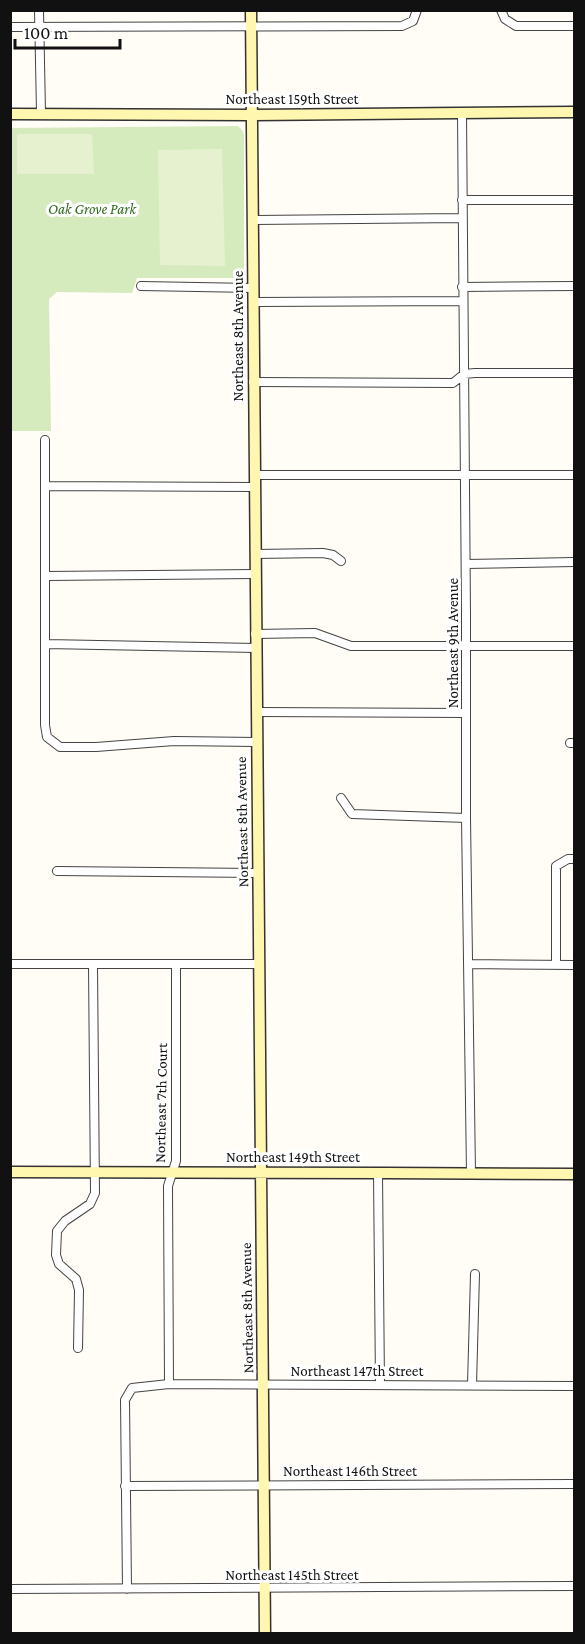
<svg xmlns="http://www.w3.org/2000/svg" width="585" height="1644" viewBox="0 0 585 1644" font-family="'Crimson Pro',serif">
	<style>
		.green { fill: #d5ebbd }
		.pitch { fill: #e6f2cf }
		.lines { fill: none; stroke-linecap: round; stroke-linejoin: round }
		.street-casing { stroke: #444; stroke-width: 10 }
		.secondary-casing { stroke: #333; stroke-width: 13 }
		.street { stroke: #fff; stroke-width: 8 }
		.secondary { stroke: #fff6b0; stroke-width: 10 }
		.labels { text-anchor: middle; stroke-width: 6; stroke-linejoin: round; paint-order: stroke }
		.street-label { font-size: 15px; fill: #111; stroke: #fff }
		.park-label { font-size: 15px; font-style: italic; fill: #2f6b1f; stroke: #fff }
	</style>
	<rect width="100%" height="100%" fill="#fffdf5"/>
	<path class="green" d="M 238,126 L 242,130 L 244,135 L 244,278 L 137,278 L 132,293 L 57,292 L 49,299 L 51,431 L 11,431 L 10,128 Z"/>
	<path class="pitch" d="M 17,134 L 92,134 L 94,174 L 17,174 Z
		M 222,149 L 225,266 L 160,265 L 158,150 Z"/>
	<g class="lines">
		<defs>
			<path id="street" d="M 39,10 L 41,113
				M 501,10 L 505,19 L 516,26 L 574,26
				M 10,27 L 402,26 L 413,21 L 417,10
				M 462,113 L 466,613 L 466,818 L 471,1173
				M 462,200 L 574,200
				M 253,220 L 462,218
				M 141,286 L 253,288
				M 462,287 L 574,286
				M 253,302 L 462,301
				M 253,382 L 453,383 L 464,374 L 475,373 L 574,373
				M 45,440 L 45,725 L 47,737 L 60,747 L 96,747 L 174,741 L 256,742
				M 254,475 L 574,475
				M 45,486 L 254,487
				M 255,554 L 323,553 L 333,555 L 341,561
				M 466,564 L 574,562
				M 46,576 L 255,574
				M 255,634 L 315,633 L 351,646 L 574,646
				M 46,644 L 256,648
				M 257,712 L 466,713
				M 570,743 L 574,743
				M 341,798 L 352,814 L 466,818
				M 57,871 L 258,873
				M 10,964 L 259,964
				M 468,964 L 574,965
				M 556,964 L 556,866 L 568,859 L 574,859
				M 378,1173 L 380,1385
				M 78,1348 L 79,1290 L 76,1279 L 59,1264 L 56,1255 L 57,1231 L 65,1221 L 90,1204 L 95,1193 L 93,965
				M 169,1384 L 168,1186 L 176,1161 L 176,965
				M 472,1385 L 475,1274
				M 125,1486 L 574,1484
				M 10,1589 L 574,1586
				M 127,1589 L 125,1400 L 132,1388 L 169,1384 L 574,1386"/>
			<path id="secondary" d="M 251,10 L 265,1634
				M 10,114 L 251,115 L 574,112
				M 10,1172 C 199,1172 386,1173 574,1174"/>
		</defs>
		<use href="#street" class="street-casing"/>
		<use href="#secondary" class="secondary-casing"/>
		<use href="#street" class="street"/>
		<use href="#secondary" class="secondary"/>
	</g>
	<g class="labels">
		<g class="street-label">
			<text x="292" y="104">Northeast 159th Street</text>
			<text transform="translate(238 336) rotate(-90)" y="5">Northeast 8th Avenue</text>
			<text transform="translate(453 643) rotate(-90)" y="5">Northeast 9th Avenue</text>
			<text transform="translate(242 822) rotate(-91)" y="5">Northeast 8th Avenue</text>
			<text transform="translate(161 1103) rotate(-89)" y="5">Northeast 7th Court</text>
			<text x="293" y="1162">Northeast 149th Street</text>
			<text transform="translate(247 1308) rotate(-91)" y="5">Northeast 8th Avenue</text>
			<text x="357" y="1376">Northeast 147th Street</text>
			<text x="350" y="1476">Northeast 146th Street</text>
			<text x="292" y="1580">Northeast 145th Street</text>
		</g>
		<g class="park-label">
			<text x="92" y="214">Oak Grove Park</text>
		</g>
	</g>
	<rect width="585" height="1644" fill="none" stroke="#111111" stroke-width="24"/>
	<path d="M15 39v9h105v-9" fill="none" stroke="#111111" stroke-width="3"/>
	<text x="24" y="39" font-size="18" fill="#111111" stroke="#ffffff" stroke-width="4.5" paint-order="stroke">100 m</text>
</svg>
